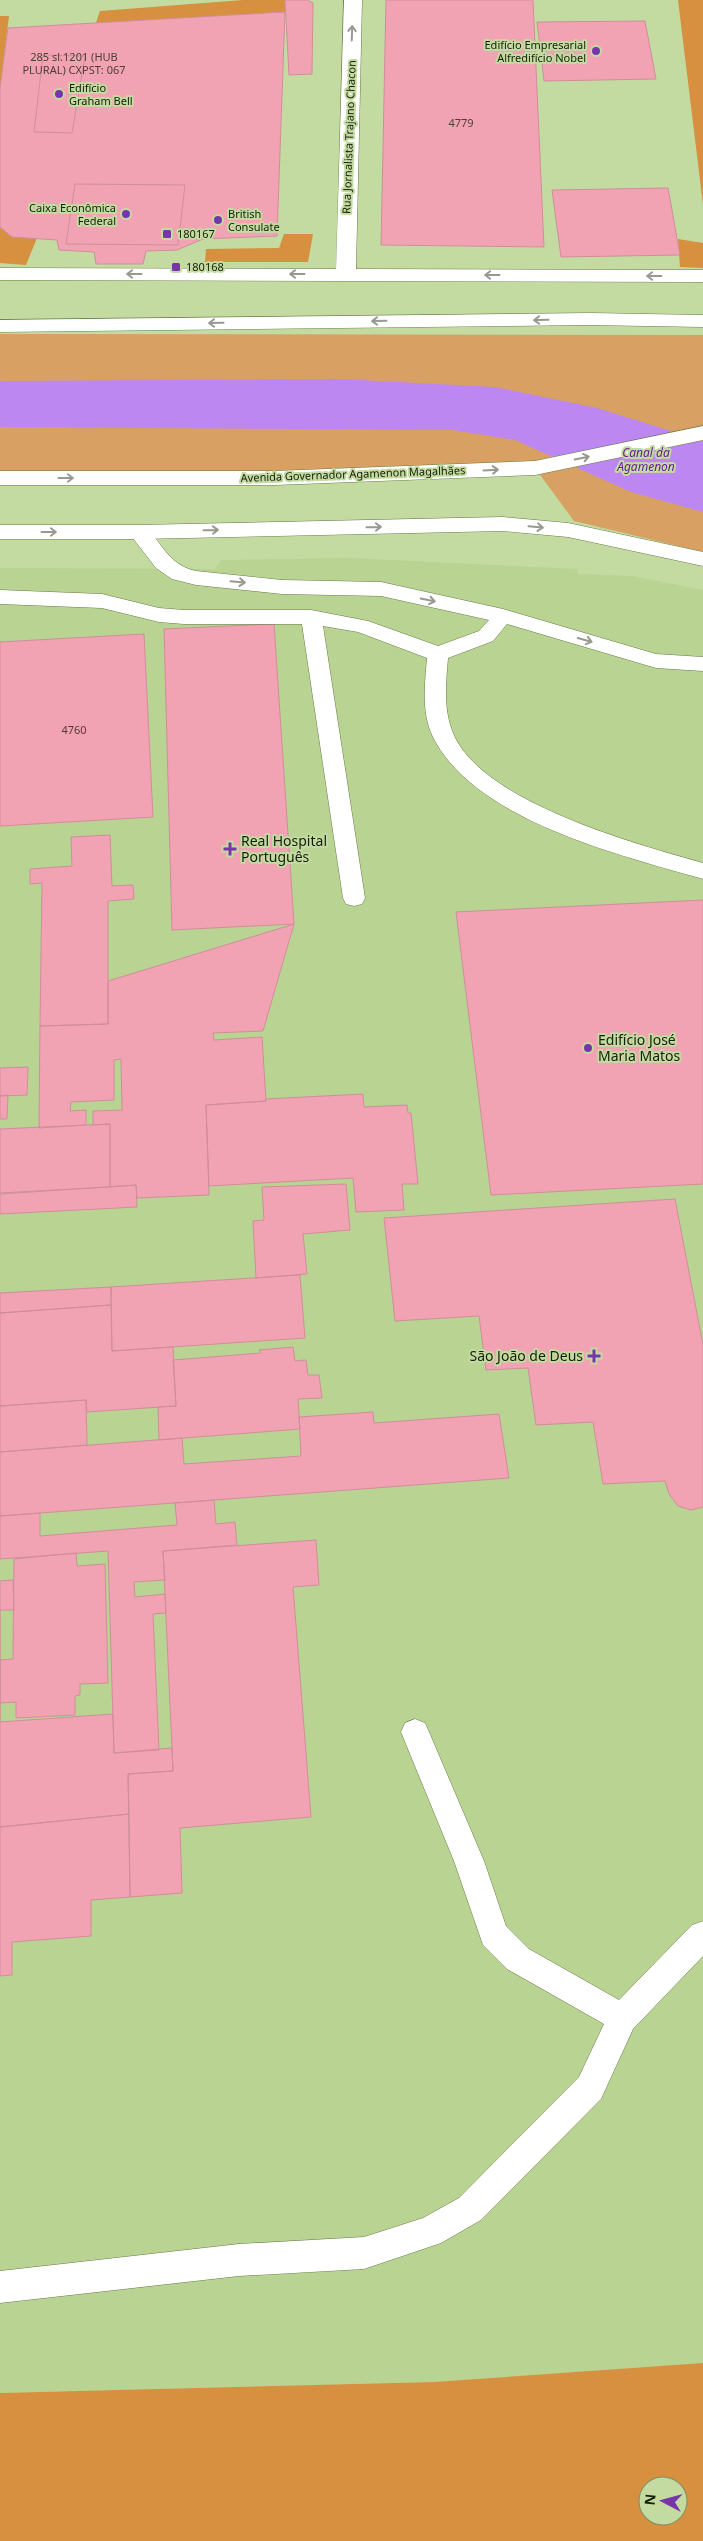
<svg xmlns="http://www.w3.org/2000/svg" width="703" height="2541" viewBox="0 0 703 2541" font-family="'Noto Sans',sans-serif">
	<style>
		.built { fill: #b9d392 }
		.green { fill: #d9a064 }
		.forest { fill: #d6903f; fill-rule: evenodd }
		.water { fill: #bd87f2 }
		.building { fill: #f2a3b3; stroke: #cf8e9b }
		.lines { fill: none; stroke-linecap: round; stroke-linejoin: round }
		.lane-casing { stroke: #677c46; stroke-width: 1 }
		.secondary-casing { stroke: #677c46; stroke-width: 1 }
		.highway-casing { stroke: #677c46; stroke-width: 1 }
		.lane { fill: #fff; fill-rule: evenodd }
		.secondary { fill: #fff; fill-rule: evenodd }
		.highway { fill: #fff; fill-rule: evenodd }
		.oneway { stroke: #979a90 }
		.poi-dot { fill: #7635a9; stroke: #c3dba1; stroke-width: 2 }
		.labels { text-anchor: middle; stroke-width: 4; stroke-linejoin: round; paint-order: stroke }
		.far-poi-label { font-size: 11px; fill: #171f09; stroke: #c3dba1; text-anchor: start }
		.number-label { font-size: 11px; fill: #4e4034 }
		.far-street-label { font-size: 11px; fill: #171f09; stroke: #c3dba1 }
		.far-water-label { font-size: 12px; font-style: italic; fill: #671c9b; stroke: #c3dba1 }
		.poi-label { font-size: 14px; fill: #171f09; stroke: #c3dba1; text-anchor: start }
	</style>
	<rect width="100%" height="100%" fill="#c3dba1"/>
	<path class="built" d="M 349,558 L 578,569 L 578,574 L 632,576 L 703,590 L 703,2363 L 434,2382 L 0,2393 L 0,568 L 215,569 L 221,560 Z"/>
	<path class="green" d="M 0,334 L 703,335 L 703,552 L 574,521 L 535,468 L 0,478 Z"/>
	<path class="forest" d="M 243,0 L 285,0 L 285,12 L 96,23 L 100,11 Z
		M 678,0 L 703,0 L 703,205 Z
		M 0,16 L 9,16 L 0,88 Z
		M 0,227 L 12,237 L 37,238 L 26,265 L 0,263 Z
		M 284,234 L 313,234 L 308,262 L 205,262 L 206,249 L 279,248 Z
		M 678,239 L 703,243 L 703,268 L 680,267 Z
		M 703,2363 L 703,2541 L 0,2541 L 0,2393 L 434,2382 ZM 648,2486 L 678,2486 L 678,2516 L 648,2516 Z"/>
	<path class="water" d="M 340,379 L 495,387 L 597,408 L 703,441 L 703,512 L 631,492 L 515,440 L 453,430 L 0,427 L 0,381 Z"/>
	<path class="building" d="M 285,0 L 308,0 L 313,3 L 312,74 L 289,75 Z
		M 386,0 L 533,0 L 544,247 L 381,245 Z
		M 285,12 L 277,236 L 203,239 L 177,250 L 146,251 L 143,264 L 96,264 L 94,252 L 59,250 L 57,240 L 12,237 L 0,227 L 0,88 L 8,28 Z
		M 645,21 L 656,79 L 544,81 L 537,22 Z
		M 43,55 L 85,56 L 72,133 L 34,132 Z
		M 75,184 L 185,185 L 178,245 L 66,244 Z
		M 668,188 L 680,255 L 561,257 L 552,190 Z
		M 274,624 L 294,924 L 172,930 L 164,629 Z
		M 144,634 L 153,817 L 0,826 L 0,642 Z
		M 110,835 L 112,886 L 133,885 L 134,899 L 108,901 L 108,1024 L 40,1026 L 42,883 L 30,884 L 30,869 L 72,866 L 71,837 Z
		M 703,900 L 703,1184 L 491,1195 L 456,912 Z
		M 294,924 L 263,1031 L 213,1033 L 214,1040 L 262,1037 L 266,1101 L 206,1105 L 209,1195 L 137,1198 L 136,1185 L 110,1187 L 110,1124 L 93,1125 L 93,1111 L 122,1110 L 121,1059 L 114,1060 L 114,1100 L 71,1102 L 70,1111 L 86,1110 L 86,1125 L 39,1128 L 40,1026 L 108,1024 L 108,981 Z
		M 28,1067 L 27,1095 L 0,1096 L 0,1068 Z
		M 363,1094 L 364,1107 L 407,1105 L 408,1113 L 411,1113 L 418,1184 L 402,1184 L 404,1210 L 356,1212 L 353,1178 L 209,1186 L 206,1105 L 266,1101 L 266,1099 Z
		M 8,1095 L 7,1119 L 0,1119 L 0,1096 Z
		M 110,1124 L 110,1187 L 0,1193 L 0,1129 Z
		M 346,1184 L 350,1230 L 303,1234 L 307,1274 L 256,1278 L 253,1221 L 264,1220 L 262,1187 Z
		M 136,1185 L 137,1207 L 0,1214 L 0,1194 Z
		M 675,1199 L 703,1345 L 703,1507 L 691,1510 L 678,1506 L 669,1494 L 665,1481 L 603,1484 L 593,1422 L 536,1425 L 528,1368 L 486,1370 L 479,1316 L 395,1321 L 384,1218 Z
		M 300,1275 L 305,1338 L 112,1351 L 111,1287 Z
		M 111,1287 L 111,1305 L 0,1313 L 0,1293 Z
		M 111,1305 L 112,1351 L 173,1347 L 176,1406 L 87,1412 L 86,1400 L 0,1406 L 0,1313 Z
		M 293,1347 L 295,1361 L 306,1360 L 308,1375 L 319,1375 L 322,1398 L 298,1399 L 300,1429 L 159,1440 L 158,1407 L 176,1406 L 173,1360 L 261,1353 L 259,1350 Z
		M 86,1400 L 87,1445 L 0,1452 L 0,1406 Z
		M 373,1412 L 374,1423 L 499,1414 L 509,1478 L 0,1516 L 0,1452 L 182,1438 L 184,1464 L 301,1456 L 299,1417 Z
		M 214,1500 L 216,1524 L 235,1522 L 237,1545 L 163,1551 L 165,1580 L 134,1582 L 135,1597 L 165,1594 L 166,1613 L 153,1614 L 159,1750 L 114,1753 L 108,1551 L 0,1559 L 0,1516 L 40,1513 L 40,1536 L 177,1525 L 175,1503 Z
		M 316,1540 L 319,1585 L 293,1587 L 311,1817 L 180,1828 L 182,1893 L 130,1897 L 128,1774 L 173,1771 L 163,1551 Z
		M 76,1553 L 77,1566 L 105,1564 L 108,1683 L 80,1684 L 80,1695 L 75,1696 L 75,1715 L 16,1718 L 16,1702 L 0,1703 L 0,1660 L 13,1659 L 14,1559 Z
		M 13,1580 L 14,1610 L 0,1610 L 0,1722 L 113,1714 L 114,1753 L 172,1748 L 173,1771 L 128,1774 L 129,1814 L 0,1827 L 0,1581 Z
		M 129,1814 L 130,1897 L 91,1900 L 91,1936 L 12,1942 L 12,1975 L 0,1976 L 0,1827 Z"/>
	<g class="lines">
		<defs>
			<path id="lane" d="M 139,526 C 159,531 163,564 196,571 L 282,580 L 381,582 L 503,609 L 656,654 L 703,657 L 703,671 L 656,668 L 507,624 L 493,641 L 448,658 C 446,683 443,709 453,733 C 481,802 636,844 703,863 L 703,879 C 620,855 474,820 433,737 C 421,713 425,683 427,658 L 358,632 L 323,626 L 365,898 L 362,904 L 354,906 L 346,904 L 343,898 L 302,624 L 184,624 L 159,622 L 102,608 L 0,604 L 0,590 L 102,594 L 159,608 L 184,610 L 311,610 L 368,621 L 438,646 L 479,631 L 489,620 L 381,596 L 282,594 L 196,585 L 172,579 L 156,568 L 132,537 L 129,532 L 132,527 Z
				M 415,1719 L 425,1723 L 429,1732 L 484,1861 L 506,1926 L 529,1949 L 619,2000 L 692,1925 L 703,1921 L 703,1956 L 633,2029 L 601,2099 L 481,2220 L 441,2243 L 364,2269 L 239,2276 L 0,2303 L 0,2271 L 239,2244 L 364,2237 L 423,2218 L 459,2198 L 579,2077 L 604,2024 L 507,1969 L 483,1945 L 454,1861 L 401,1732 L 405,1723 Z"/>
			<path id="secondary" d="M 344,0 L 362,0 L 356,269 L 703,270 L 703,282 L 0,280 L 0,268 L 336,269 Z
				M 503,517 L 568,523 L 703,552 L 703,566 L 568,537 L 503,531 L 139,539 L 0,539 L 0,525 L 139,525 Z"/>
			<path id="highway" d="M 590,313 L 703,315 L 703,327 L 590,325 L 0,332 L 0,320 Z
				M 703,426 L 703,440 L 535,475 L 275,485 L 0,485 L 0,471 L 275,471 L 535,461 Z"/>
		</defs>
		<use href="#lane" class="lane-casing"/>
		<use href="#secondary" class="secondary-casing"/>
		<use href="#highway" class="highway-casing"/>
		<use href="#lane" class="lane"/>
		<use href="#secondary" class="secondary"/>
		<use href="#highway" class="highway"/>
	</g>
	<defs><path id="oneway-shaft" d="M-6 0H5M1.5-3L5.5 0L1.5 3" fill="none" stroke-width="1.6" stroke-linecap="round" stroke-linejoin="round" transform="scale(1.25)"/></defs>
	<g class="oneway">
		<use href="#oneway-shaft" transform="translate(352 33) rotate(-88)"/>
		<use href="#oneway-shaft" transform="translate(134 274) rotate(180)"/>
		<use href="#oneway-shaft" transform="translate(297 274) rotate(180)"/>
		<use href="#oneway-shaft" transform="translate(492 275) rotate(-180)"/>
		<use href="#oneway-shaft" transform="translate(654 276) rotate(-180)"/>
		<use href="#oneway-shaft" transform="translate(541 320) rotate(179)"/>
		<use href="#oneway-shaft" transform="translate(379 321) rotate(179)"/>
		<use href="#oneway-shaft" transform="translate(216 323) rotate(179)"/>
		<use href="#oneway-shaft" transform="translate(582 458) rotate(-12)"/>
		<use href="#oneway-shaft" transform="translate(491 470) rotate(-3)"/>
		<use href="#oneway-shaft" transform="translate(66 478)"/>
		<use href="#oneway-shaft" transform="translate(374 527) rotate(-1)"/>
		<use href="#oneway-shaft" transform="translate(536 527) rotate(5)"/>
		<use href="#oneway-shaft" transform="translate(211 530) rotate(-1)"/>
		<use href="#oneway-shaft" transform="translate(49 532)"/>
		<use href="#oneway-shaft" transform="translate(238 582) rotate(5)"/>
		<use href="#oneway-shaft" transform="translate(428 600) rotate(12)"/>
		<use href="#oneway-shaft" transform="translate(585 640) rotate(16)"/>
	</g>
	<g class="poi-dot">
		<circle cx="596" cy="51" r="5"/>
		<circle cx="59" cy="94" r="5"/>
		<circle cx="126" cy="214" r="5"/>
		<circle cx="218" cy="220" r="5"/>
		<rect x="162" y="229" width="10" height="10" rx="2.5"/>
		<rect x="171" y="262" width="10" height="10" rx="2.5"/>
		<path d="M227.5 841.5h5v5h5v5h-5v5h-5v-5h-5v-5h5z"/>
		<circle cx="588" cy="1048" r="5"/>
		<path d="M591.5 1348.5h5v5h5v5h-5v5h-5v-5h-5v-5h5z"/>
	</g>
	<g class="labels">
		<g class="far-poi-label">
			<text x="586" y="49" text-anchor="end">Edifício Empresarial<tspan x="586" dy="13">Alfredifício Nobel</tspan></text>
			<text x="69" y="92">Edifício<tspan x="69" dy="13">Graham Bell</tspan></text>
			<text x="116" y="212" text-anchor="end">Caixa Econômica<tspan x="116" dy="13">Federal</tspan></text>
			<text x="228" y="218">British<tspan x="228" dy="13">Consulate</tspan></text>
			<text x="177" y="238">180167</text>
			<text x="186" y="271">180168</text>
		</g>
		<g class="number-label">
			<text x="74" y="61">285 sl.1201 (HUB<tspan x="74" dy="13">PLURAL) CXPST: 067</tspan></text>
			<text x="461" y="127">4779</text>
			<text x="74" y="734">4760</text>
		</g>
		<g class="far-street-label">
			<text transform="translate(349 137) rotate(-88)" y="4">Rua Jornalista Trajano Chacon</text>
			<text transform="translate(353 474) rotate(-2)" y="4">Avenida Governador Agamenon Magalhães</text>
		</g>
		<g class="far-water-label">
			<text x="646" y="457">Canal da<tspan x="646" dy="14">Agamenon</tspan></text>
		</g>
		<g class="poi-label">
			<text x="241" y="846">Real Hospital<tspan x="241" dy="16">Português</tspan></text>
			<text x="598" y="1045">Edifício José<tspan x="598" dy="16">Maria Matos</tspan></text>
			<text x="583" y="1361" text-anchor="end">São João de Deus</text>
		</g>
	</g>
	<g transform="translate(663 2501) rotate(276)"><circle r="24" fill="#c3dba1" stroke="#7e9064"/>
	<path d="M0-4L9 19L0 12L-9 19Z" fill="#7635a9"/>
	<text y="-8" font-size="14" font-weight="bold" text-anchor="middle" fill="#171f09">N</text>
	</g>
</svg>
